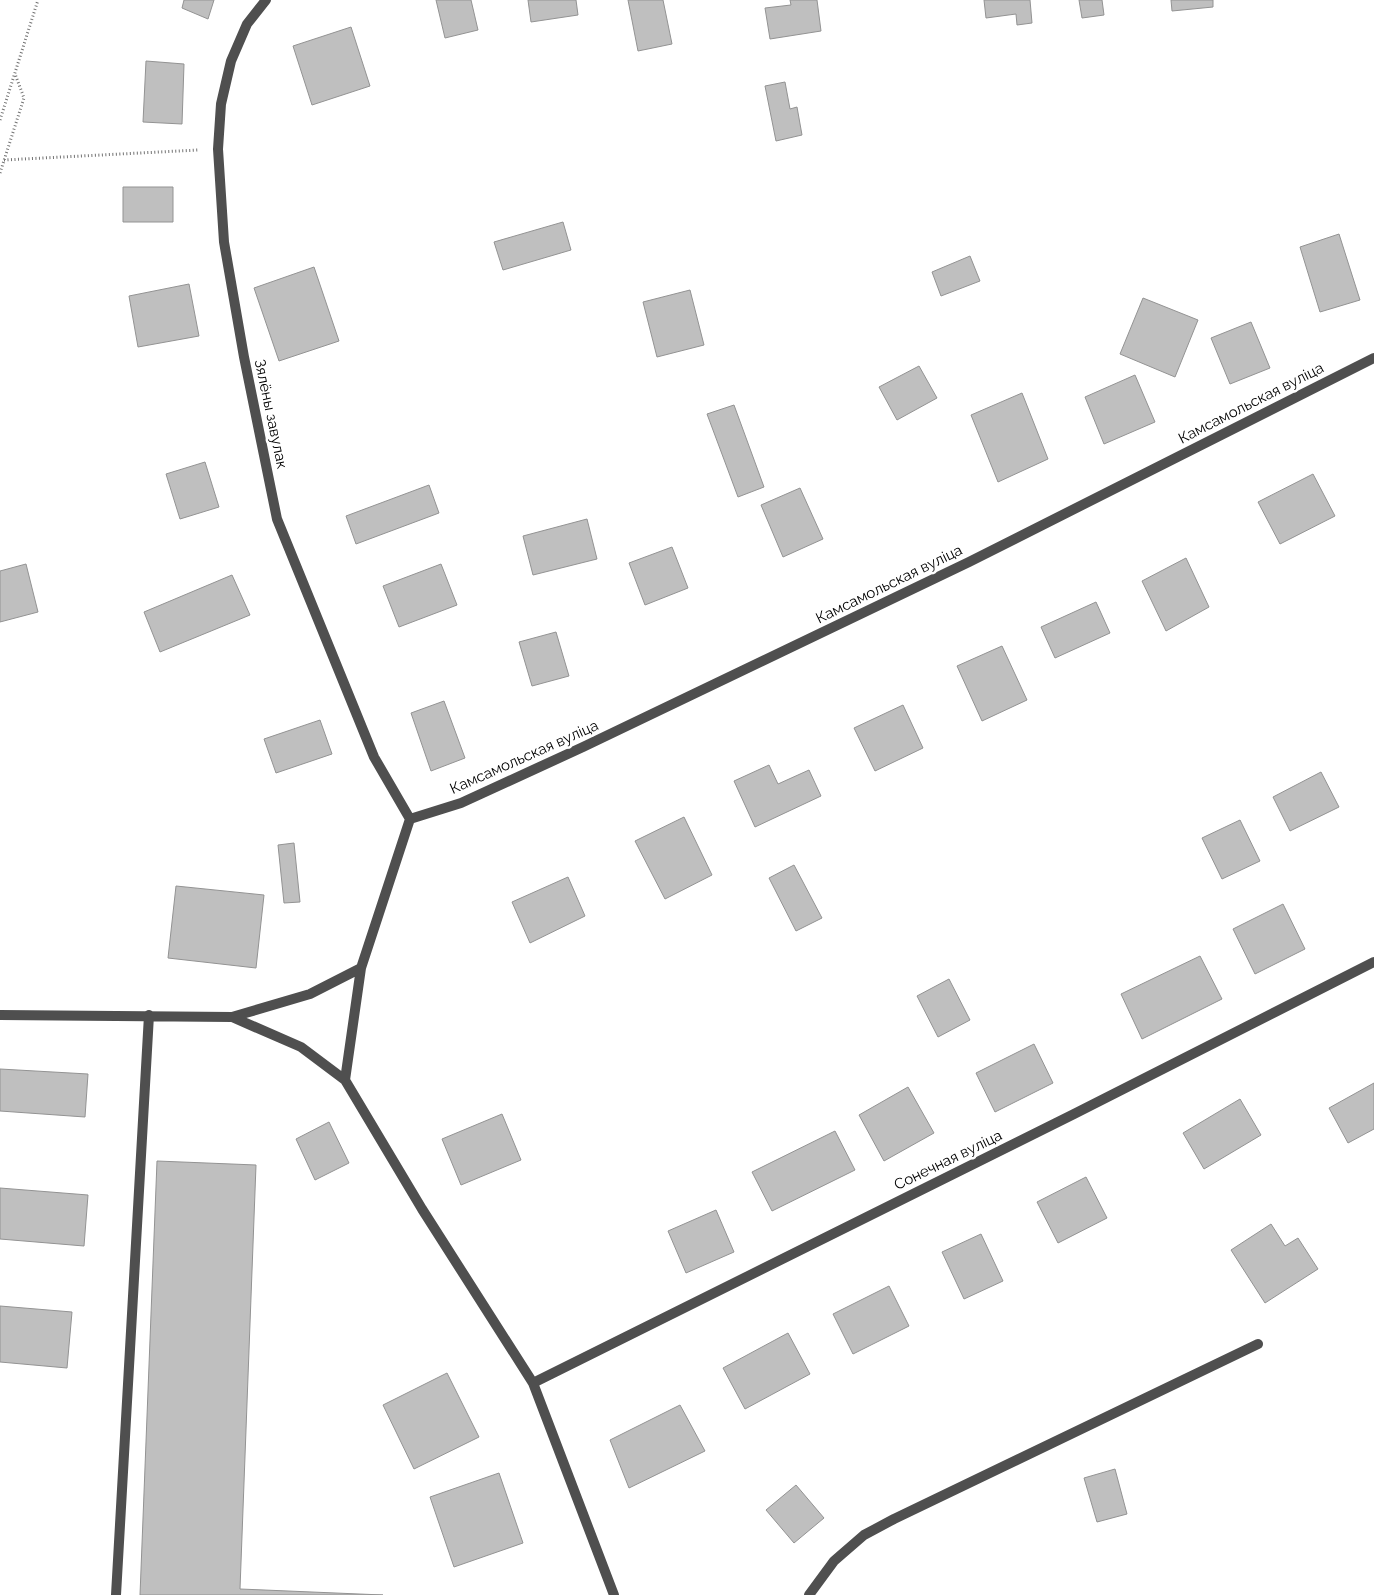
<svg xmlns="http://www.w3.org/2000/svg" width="1374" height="1595" viewBox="0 0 1374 1595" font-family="Raleway,sans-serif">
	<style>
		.building { fill: #bfbfbf; stroke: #939393 }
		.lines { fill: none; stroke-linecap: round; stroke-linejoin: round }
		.path { stroke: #717171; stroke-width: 3; stroke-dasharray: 1 2.5; stroke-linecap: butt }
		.service { stroke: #4f4f4f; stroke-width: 10 }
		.minor { stroke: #4f4f4f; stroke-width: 10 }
		.labels { text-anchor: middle; stroke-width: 5; stroke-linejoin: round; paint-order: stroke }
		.street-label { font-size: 15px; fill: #000; stroke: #fff }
	</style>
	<rect width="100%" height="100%" fill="#fff"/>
	<path class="building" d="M 184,0 L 214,0 L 208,19 L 182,8 Z
		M 436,0 L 471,0 L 478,30 L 445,38 Z
		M 528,0 L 576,0 L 578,15 L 531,22 Z
		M 628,0 L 663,0 L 672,44 L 638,51 Z
		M 790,0 L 817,0 L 821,31 L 770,39 L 765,8 L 791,5 Z
		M 984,0 L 1030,0 L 1032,23 L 1017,25 L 1016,14 L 986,18 Z
		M 1079,0 L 1102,0 L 1104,15 L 1082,18 Z
		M 1171,0 L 1213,0 L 1213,7 L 1172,11 Z
		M 351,27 L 370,86 L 312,105 L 293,46 Z
		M 146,61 L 184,64 L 182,124 L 143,122 Z
		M 785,82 L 790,109 L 797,107 L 802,135 L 776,141 L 765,86 Z
		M 123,187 L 173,187 L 173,222 L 123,222 Z
		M 563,222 L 571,250 L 503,270 L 494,242 Z
		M 1339,234 L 1360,300 L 1320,312 L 1300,247 Z
		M 970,256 L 980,281 L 941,296 L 932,272 Z
		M 314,267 L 339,341 L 279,361 L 254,288 Z
		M 189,284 L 199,336 L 138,347 L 129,296 Z
		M 690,290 L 704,345 L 657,357 L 643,302 Z
		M 1143,298 L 1198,320 L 1175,377 L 1120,354 Z
		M 1251,322 L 1270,368 L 1230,384 L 1211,338 Z
		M 919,366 L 937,398 L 897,420 L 879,387 Z
		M 1135,375 L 1155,422 L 1104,444 L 1085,397 Z
		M 1022,393 L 1048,459 L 998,482 L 971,415 Z
		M 734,405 L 764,487 L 738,497 L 707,414 Z
		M 205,462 L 219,507 L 180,519 L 166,474 Z
		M 1313,474 L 1335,516 L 1280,544 L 1258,502 Z
		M 429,485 L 439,513 L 356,544 L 346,516 Z
		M 800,488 L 823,539 L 783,557 L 761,505 Z
		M 587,519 L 597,559 L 533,575 L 523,536 Z
		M 672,547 L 688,588 L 645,605 L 629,563 Z
		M 1186,558 L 1209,607 L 1166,631 L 1142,581 Z
		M 26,564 L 38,612 L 0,622 L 0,571 Z
		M 441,564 L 457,605 L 399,627 L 383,586 Z
		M 232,575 L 250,615 L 160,652 L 144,612 Z
		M 1096,602 L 1110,633 L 1055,658 L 1041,627 Z
		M 556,632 L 569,676 L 532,686 L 519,642 Z
		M 1002,646 L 1027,700 L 982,721 L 957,666 Z
		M 444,701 L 465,758 L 431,771 L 411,713 Z
		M 903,705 L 923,748 L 875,771 L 854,728 Z
		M 320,720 L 332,754 L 276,773 L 264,739 Z
		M 769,765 L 778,784 L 809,770 L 821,796 L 755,827 L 734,781 Z
		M 1321,772 L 1339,807 L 1290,831 L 1273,797 Z
		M 684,817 L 712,875 L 665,899 L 635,841 Z
		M 1240,820 L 1260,861 L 1222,879 L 1202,838 Z
		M 294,843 L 300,902 L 284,903 L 278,845 Z
		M 794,865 L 822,918 L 796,931 L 769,878 Z
		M 568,877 L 585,916 L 530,943 L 512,902 Z
		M 176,886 L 264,895 L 256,968 L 168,958 Z
		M 1283,904 L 1305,949 L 1255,974 L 1233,929 Z
		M 1200,956 L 1222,999 L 1142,1039 L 1121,994 Z
		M 949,979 L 970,1020 L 938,1037 L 917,996 Z
		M 1034,1044 L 1053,1083 L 995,1112 L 976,1073 Z
		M 0,1069 L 88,1074 L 85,1117 L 0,1111 Z
		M 1374,1083 L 1374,1129 L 1348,1143 L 1329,1108 Z
		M 908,1087 L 934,1133 L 884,1161 L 859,1115 Z
		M 1240,1099 L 1261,1135 L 1204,1169 L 1183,1133 Z
		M 502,1114 L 521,1160 L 461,1185 L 442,1139 Z
		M 329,1122 L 349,1163 L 315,1180 L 296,1139 Z
		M 835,1131 L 855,1170 L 772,1211 L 752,1172 Z
		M 157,1161 L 256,1165 L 240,1589 L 383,1595 L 140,1595 Z
		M 1086,1177 L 1107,1218 L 1058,1243 L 1037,1202 Z
		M 0,1188 L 88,1195 L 84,1246 L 0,1239 Z
		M 716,1210 L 734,1252 L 686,1273 L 668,1231 Z
		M 1271,1224 L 1285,1246 L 1298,1238 L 1318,1269 L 1265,1303 L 1231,1250 Z
		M 981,1234 L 1003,1281 L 964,1299 L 942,1252 Z
		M 889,1286 L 909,1326 L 853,1354 L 833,1314 Z
		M 0,1306 L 72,1312 L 67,1368 L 0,1362 Z
		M 788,1333 L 810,1374 L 745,1409 L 723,1368 Z
		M 447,1373 L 479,1437 L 414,1469 L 383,1405 Z
		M 680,1405 L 705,1451 L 629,1488 L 610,1440 Z
		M 1115,1469 L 1127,1514 L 1097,1522 L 1084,1478 Z
		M 499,1473 L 523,1543 L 454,1567 L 430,1497 Z
		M 796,1485 L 824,1518 L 794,1543 L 766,1510 Z"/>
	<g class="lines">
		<path class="path" d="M 0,120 L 38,0
			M 4,160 L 198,150
			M 0,173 L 24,98 L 15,74"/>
		<path class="service" d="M 809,1595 L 834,1561 L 864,1535 L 894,1519 L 1258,1344"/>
		<path class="minor" d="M 266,0 L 247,24 L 231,61 L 221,104 L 218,149 L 224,242 L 244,357 L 277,519 L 374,757 L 410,819
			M 410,819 L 461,803 L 583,747 L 969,562 L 1374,358
			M 0,1015 L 232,1017 L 301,1047 L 345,1080 L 422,1209 L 533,1383 L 614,1595
			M 232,1017 L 310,994 L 361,968
			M 345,1080 L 361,968 L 410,819
			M 533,1383 L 1074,1114 L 1374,962
			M 116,1595 L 149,1015"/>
	</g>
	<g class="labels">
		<g class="street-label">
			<text transform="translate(1251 403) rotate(-27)" y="5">Камсамольская вуліца</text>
			<text transform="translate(271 414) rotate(78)" y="5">Зялёны завулак</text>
			<text transform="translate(889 584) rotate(-26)" y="5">Камсамольская вуліца</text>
			<text transform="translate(524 757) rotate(-24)" y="5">Камсамольская вуліца</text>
			<text transform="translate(948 1160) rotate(-26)" y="5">Сонечная вуліца</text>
		</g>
	</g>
</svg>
